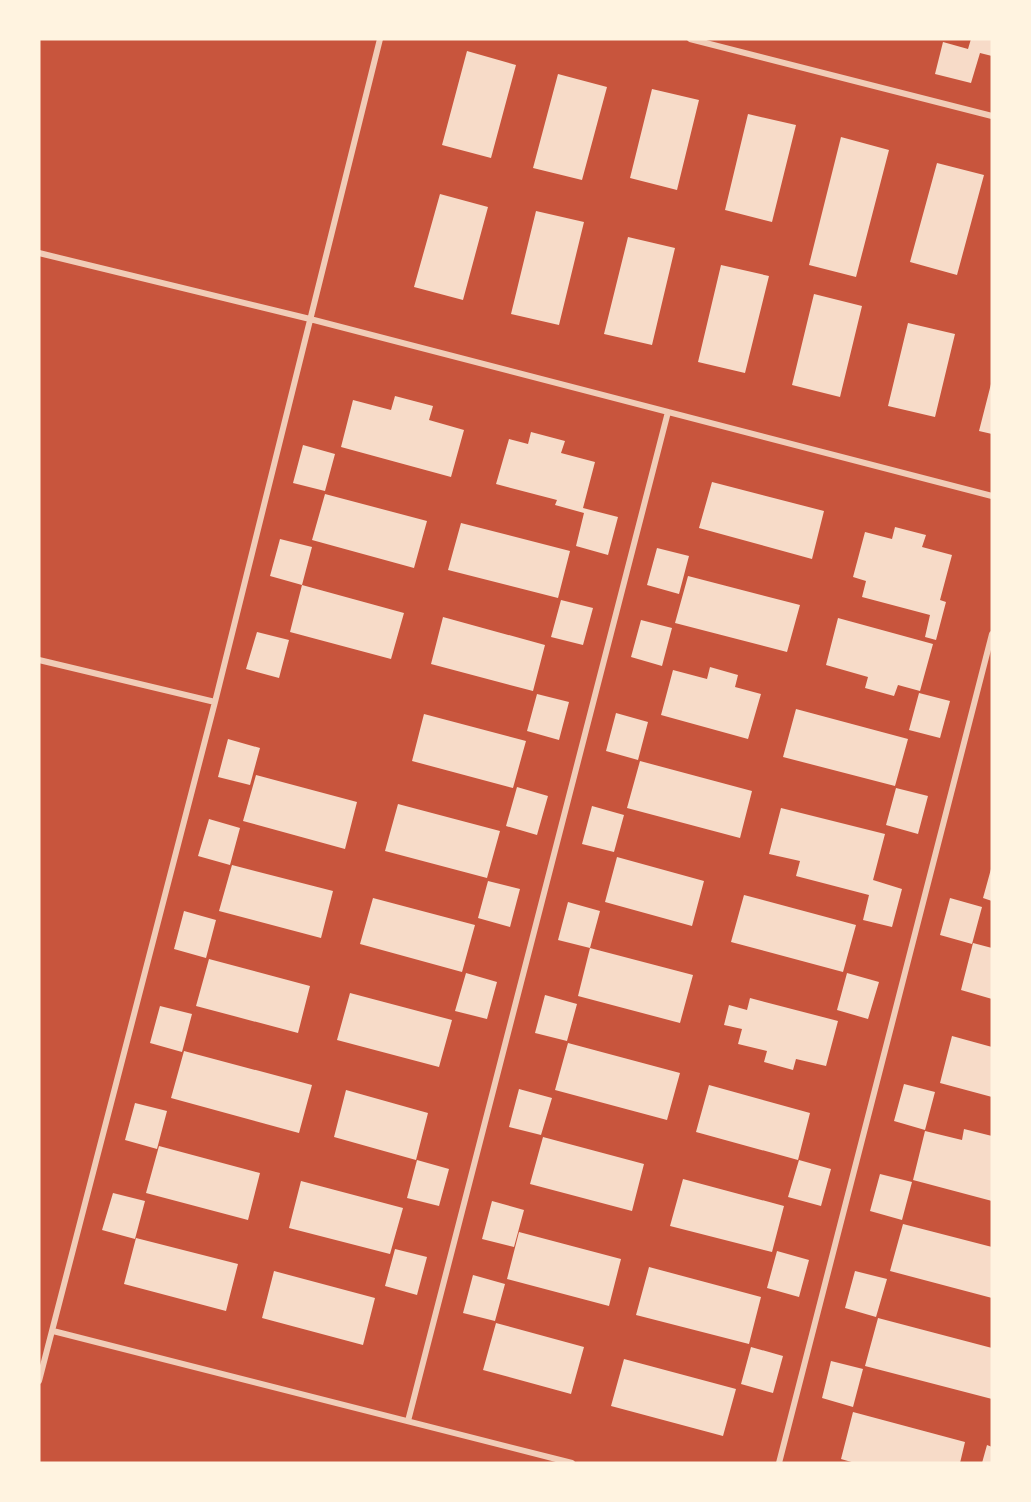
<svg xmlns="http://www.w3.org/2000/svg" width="1031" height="1502" viewBox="0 0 1031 1502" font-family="Helvetica,sans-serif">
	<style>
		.building { fill: #f7dbc8 }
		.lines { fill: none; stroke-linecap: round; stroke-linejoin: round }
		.minor { stroke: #f1ccb7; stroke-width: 6 }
	</style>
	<rect width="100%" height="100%" fill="#c8553d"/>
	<path class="building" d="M 971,39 L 992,39 L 992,56 L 980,53 L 971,83 L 935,74 L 943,42 L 968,49 Z
		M 467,51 L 516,65 L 491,158 L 442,145 Z
		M 558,74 L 607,87 L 582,180 L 533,168 Z
		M 652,89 L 699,100 L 677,190 L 630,178 Z
		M 748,114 L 796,125 L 772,222 L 725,210 Z
		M 841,137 L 889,150 L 856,277 L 809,265 Z
		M 937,163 L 984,175 L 957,275 L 910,262 Z
		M 440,194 L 488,207 L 463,300 L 414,287 Z
		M 536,211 L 584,222 L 559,325 L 511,314 Z
		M 628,237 L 675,248 L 652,345 L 604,334 Z
		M 721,265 L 769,276 L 745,373 L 698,362 Z
		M 814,294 L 862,306 L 840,397 L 792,385 Z
		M 908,323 L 955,334 L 935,417 L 888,406 Z
		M 991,384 L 992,384 L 992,434 L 979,431 Z
		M 395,396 L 433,406 L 429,420 L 464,430 L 451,477 L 341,447 L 353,400 L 391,410 Z
		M 531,432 L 565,441 L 561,453 L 595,462 L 583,508 L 618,517 L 608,555 L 576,546 L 584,513 L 555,505 L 557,500 L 496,484 L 509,439 L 528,444 Z
		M 303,445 L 335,454 L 325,491 L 293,483 Z
		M 712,482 L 824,511 L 812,559 L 699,528 Z
		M 325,494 L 427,521 L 414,568 L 312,540 Z
		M 461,523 L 570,551 L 558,598 L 448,570 Z
		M 895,527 L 926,535 L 922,547 L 952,555 L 940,600 L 946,602 L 936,640 L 925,637 L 930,615 L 862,597 L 866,581 L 853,577 L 865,532 L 892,539 Z
		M 280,539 L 312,547 L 302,585 L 270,576 Z
		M 657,548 L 689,556 L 679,594 L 647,585 Z
		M 688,576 L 800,605 L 787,652 L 675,623 Z
		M 302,585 L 404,613 L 391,659 L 290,632 Z
		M 561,600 L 593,608 L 583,645 L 551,637 Z
		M 443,617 L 545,645 L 533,691 L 431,664 Z
		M 838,618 L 933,644 L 920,691 L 898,685 L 894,696 L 865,688 L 868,677 L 826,665 Z
		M 641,620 L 672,628 L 662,666 L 631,657 Z
		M 257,632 L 289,640 L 279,678 L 246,669 Z
		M 710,667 L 738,675 L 735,687 L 761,694 L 748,739 L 661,715 L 673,670 L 707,679 Z
		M 919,693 L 950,701 L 940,738 L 909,730 Z
		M 537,694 L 569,702 L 559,740 L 527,731 Z
		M 796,709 L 908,739 L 895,786 L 783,757 Z
		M 616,713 L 648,722 L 638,760 L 606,751 Z
		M 424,714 L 526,741 L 513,788 L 412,761 Z
		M 228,739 L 260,748 L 250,785 L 218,777 Z
		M 640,761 L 752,791 L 740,838 L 627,808 Z
		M 256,775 L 357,802 L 345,849 L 243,821 Z
		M 517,787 L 548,796 L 537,835 L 506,826 Z
		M 896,788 L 928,796 L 918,834 L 886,825 Z
		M 398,804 L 500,831 L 487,878 L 385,851 Z
		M 592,806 L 624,815 L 614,852 L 582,844 Z
		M 781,808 L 885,834 L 873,880 L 902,889 L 892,927 L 863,920 L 869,895 L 796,876 L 800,861 L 769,854 Z
		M 209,819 L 240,828 L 230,865 L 198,856 Z
		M 617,857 L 704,881 L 692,926 L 605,902 Z
		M 232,865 L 333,891 L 321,938 L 219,911 Z
		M 991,869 L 992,869 L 992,901 L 983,898 Z
		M 488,881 L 520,889 L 510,927 L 478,918 Z
		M 744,895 L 856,925 L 843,972 L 731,942 Z
		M 373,898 L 475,925 L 462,972 L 360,944 Z
		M 950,898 L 982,907 L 972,944 L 940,935 Z
		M 568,902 L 600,911 L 590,948 L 558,940 Z
		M 184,911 L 216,920 L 206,958 L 174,949 Z
		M 973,943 L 992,948 L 992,999 L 961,990 Z
		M 590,948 L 693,975 L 680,1023 L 578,996 Z
		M 209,959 L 310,986 L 298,1033 L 196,1006 Z
		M 466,973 L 497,982 L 487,1019 L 455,1011 Z
		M 847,973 L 879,982 L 868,1019 L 837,1010 Z
		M 350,993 L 452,1020 L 439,1067 L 337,1040 Z
		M 545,995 L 577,1004 L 567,1041 L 535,1033 Z
		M 750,998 L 838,1021 L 826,1066 L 796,1059 L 793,1070 L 764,1062 L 767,1051 L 738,1044 L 742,1029 L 724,1025 L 729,1005 L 747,1010 Z
		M 160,1006 L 192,1014 L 182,1052 L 150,1043 Z
		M 952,1036 L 992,1047 L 992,1097 L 940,1083 Z
		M 568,1043 L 680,1073 L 667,1120 L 555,1090 Z
		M 184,1051 L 312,1085 L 299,1133 L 171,1098 Z
		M 904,1084 L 935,1092 L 925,1130 L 894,1121 Z
		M 709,1085 L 810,1113 L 798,1160 L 696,1132 Z
		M 519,1089 L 552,1098 L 541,1135 L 509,1127 Z
		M 346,1090 L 428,1113 L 416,1160 L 334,1137 Z
		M 135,1103 L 167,1111 L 157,1149 L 125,1140 Z
		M 964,1129 L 992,1136 L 992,1201 L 913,1180 L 925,1131 L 962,1140 Z
		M 543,1137 L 644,1164 L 632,1211 L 530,1184 Z
		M 159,1146 L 260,1173 L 248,1220 L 146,1193 Z
		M 417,1160 L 449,1169 L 439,1206 L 407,1198 Z
		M 799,1160 L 831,1169 L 821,1206 L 788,1197 Z
		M 880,1174 L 912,1182 L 902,1220 L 870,1211 Z
		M 683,1179 L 784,1206 L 772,1252 L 670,1226 Z
		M 301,1181 L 403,1208 L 390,1254 L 289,1228 Z
		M 113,1193 L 145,1201 L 135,1239 L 102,1230 Z
		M 492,1201 L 524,1210 L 514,1247 L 482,1239 Z
		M 903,1224 L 992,1247 L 992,1298 L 890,1271 Z
		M 519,1232 L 621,1259 L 609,1306 L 507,1279 Z
		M 136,1238 L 238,1264 L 226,1311 L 124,1284 Z
		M 395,1249 L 427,1257 L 417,1295 L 385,1286 Z
		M 777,1251 L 809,1260 L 799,1297 L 767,1288 Z
		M 649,1267 L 761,1297 L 749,1344 L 636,1315 Z
		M 274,1271 L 375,1298 L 363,1345 L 262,1318 Z
		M 855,1271 L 887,1279 L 876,1317 L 845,1308 Z
		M 473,1275 L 505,1284 L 495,1321 L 463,1313 Z
		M 878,1318 L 992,1348 L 992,1399 L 865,1366 Z
		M 496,1323 L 584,1347 L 571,1394 L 483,1370 Z
		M 751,1347 L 783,1356 L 773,1393 L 741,1384 Z
		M 624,1359 L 736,1389 L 723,1436 L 611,1406 Z
		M 831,1361 L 863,1369 L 853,1407 L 822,1398 Z
		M 853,1412 L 965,1442 L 960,1463 L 855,1463 L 841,1459 Z
		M 987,1445 L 992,1447 L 992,1463 L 982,1463 Z"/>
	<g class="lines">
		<path class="minor" d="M 690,39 L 992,116
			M 39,253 L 310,319 L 992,496
			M 39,660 L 215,702
			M 53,1331 L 572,1463
			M 39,1381 L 215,702 L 380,39
			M 408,1421 L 668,412
			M 779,1463 L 992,634"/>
	</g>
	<rect width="1031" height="1502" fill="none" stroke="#fff3e0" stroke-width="81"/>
</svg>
